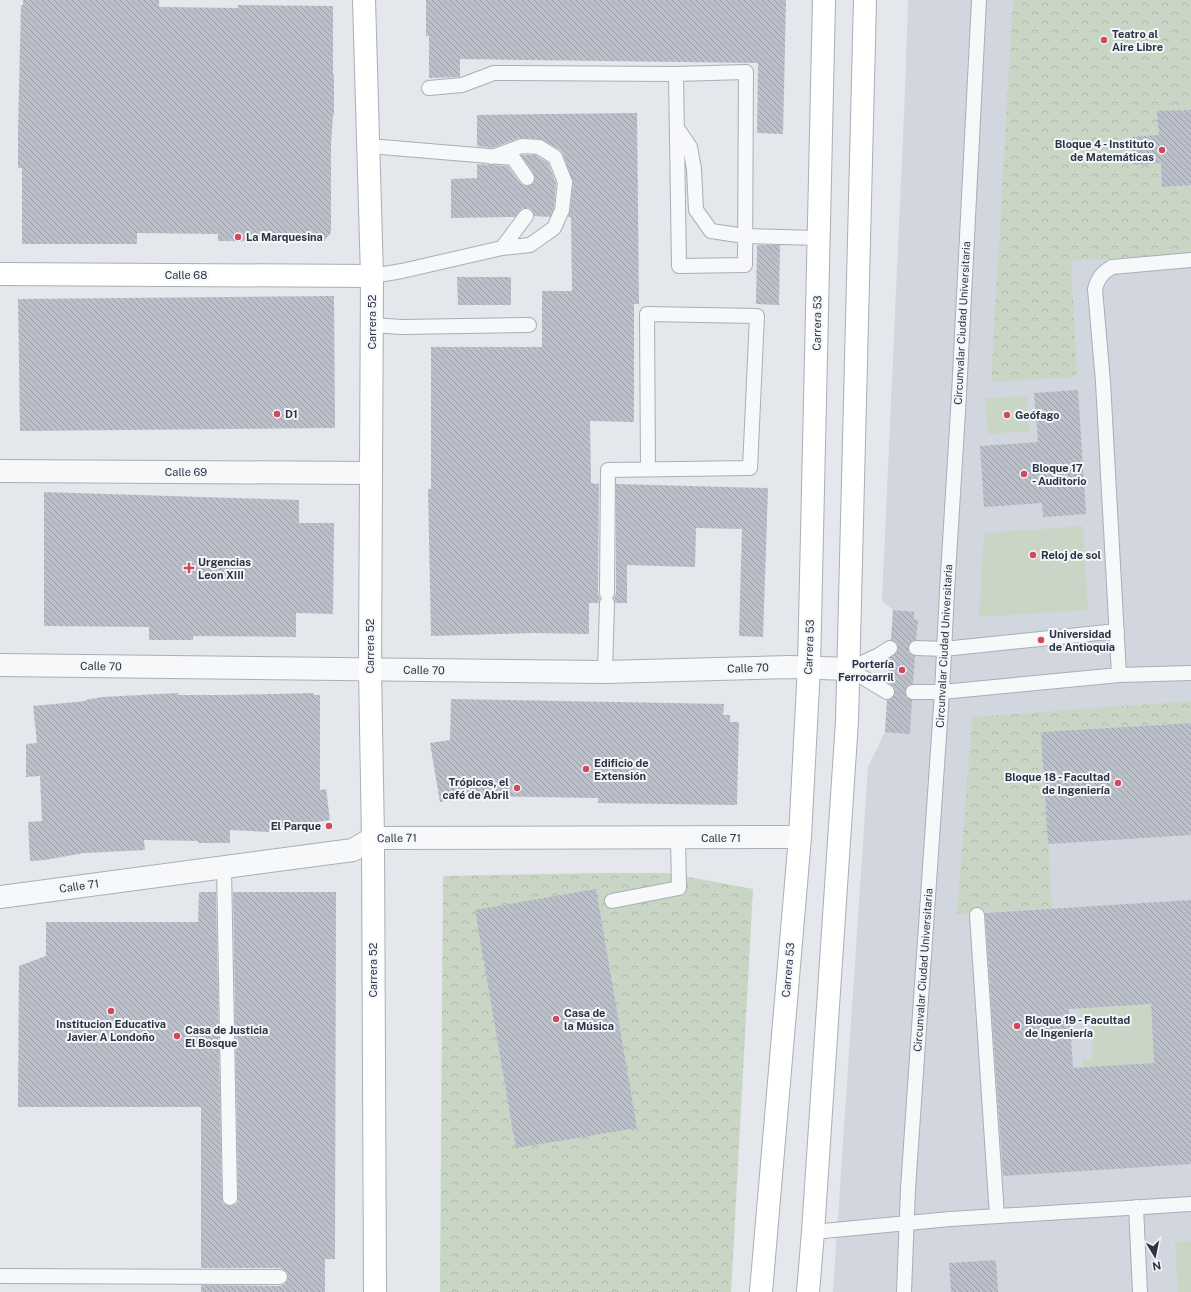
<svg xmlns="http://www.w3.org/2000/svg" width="1191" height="1292" viewBox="0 0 1191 1292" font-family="'Public Sans',sans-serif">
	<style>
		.built { fill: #d2d6de }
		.green { fill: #c9d6c5 }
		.forest { fill: url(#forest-crowns) }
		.building { fill: url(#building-back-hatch); fill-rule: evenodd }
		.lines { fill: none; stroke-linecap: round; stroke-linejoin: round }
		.lane-casing { stroke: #a9aeb7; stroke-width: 16 }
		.street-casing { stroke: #a9aeb7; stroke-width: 24 }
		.secondary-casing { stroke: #a9aeb7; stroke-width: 24 }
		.lane { stroke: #f7f8fa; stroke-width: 14 }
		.street { stroke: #f7f8fa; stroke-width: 22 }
		.secondary { stroke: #fff; stroke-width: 22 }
		.poi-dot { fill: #d1495b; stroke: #f4f6f9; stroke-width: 1.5 }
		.labels { text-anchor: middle; stroke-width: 4; stroke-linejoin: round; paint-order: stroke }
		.poi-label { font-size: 11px; font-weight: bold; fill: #2b3445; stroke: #f4f6f9; text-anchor: start }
		.street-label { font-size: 11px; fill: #2b3445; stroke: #f4f6f9 }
	</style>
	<defs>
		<pattern id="forest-crowns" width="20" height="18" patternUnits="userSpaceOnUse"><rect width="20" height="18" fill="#c9d6c5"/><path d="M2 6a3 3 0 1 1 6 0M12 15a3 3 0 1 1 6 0" fill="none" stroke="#adb8ab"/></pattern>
		<pattern id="building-back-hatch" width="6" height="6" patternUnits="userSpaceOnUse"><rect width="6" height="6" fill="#bbc0ca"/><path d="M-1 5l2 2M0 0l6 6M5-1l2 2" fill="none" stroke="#989da6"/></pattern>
	</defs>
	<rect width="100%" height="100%" fill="#e4e7ec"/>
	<path class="built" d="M 908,0 L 1191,0 L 1191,1292 L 833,1292 L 868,767 L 885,732 L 893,610 L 882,601 L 905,93 Z"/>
	<path class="green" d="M 1027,396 L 1029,431 L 988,434 L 985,398 Z
		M 1083,526 L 1088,610 L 979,617 L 984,533 Z
		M 1151,1004 L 1154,1063 L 1083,1068 L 1082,1059 L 1093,1058 L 1091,1016 L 1080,1017 L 1079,1008 Z
		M 1191,1241 L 1191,1292 L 1178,1292 L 1175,1242 Z"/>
	<path class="forest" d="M 1013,0 L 1191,0 L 1191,254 L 1071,261 L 1077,377 L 991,382 Z
		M 1191,701 L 1191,722 L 1042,732 L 1052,908 L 957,914 L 972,717 Z
		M 597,873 L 667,873 L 753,889 L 731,1292 L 440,1292 L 443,876 Z"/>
	<path class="building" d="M 23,0 L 159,0 L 159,6 L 161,7 L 238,8 L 238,5 L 333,6 L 333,75 L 334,75 L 334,115 L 333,115 L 331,144 L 331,233 L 323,242 L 218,241 L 218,234 L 137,233 L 137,244 L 22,244 L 22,168 L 18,168 L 18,132 L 21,5 L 23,5 Z
		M 426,0 L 786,0 L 783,134 L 757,133 L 758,63 L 460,59 L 460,77 L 429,78 L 429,36 L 426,36 Z
		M 1191,110 L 1191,185 L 1162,187 L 1161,163 L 1133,165 L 1131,137 L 1159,135 L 1157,111 Z
		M 637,113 L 639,304 L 634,304 L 634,422 L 590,421 L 591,483 L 599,484 L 598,593 L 600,598 L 598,603 L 589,603 L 589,634 L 535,633 L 431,636 L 428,489 L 431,489 L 431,347 L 542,347 L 542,291 L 572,291 L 571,217 L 568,217 L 570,211 L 573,183 L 563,154 L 560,150 L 540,139 L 519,138 L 492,148 L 477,146 L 477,115 Z
		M 521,155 L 536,155 L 548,163 L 556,183 L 554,208 L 550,217 L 534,216 L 531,209 L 527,208 L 522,208 L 515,217 L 451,218 L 451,179 L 477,178 L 477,164 L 508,166 L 520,183 L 524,186 L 528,186 L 534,182 L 535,177 Z
		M 757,245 L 780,245 L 779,305 L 756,304 Z
		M 457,277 L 511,277 L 511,305 L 458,305 Z
		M 334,296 L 335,428 L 20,431 L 18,299 Z
		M 1078,390 L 1086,514 L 1043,517 L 1042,503 L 984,507 L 980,446 L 1038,442 L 1034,393 Z
		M 616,484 L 768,488 L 763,637 L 739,636 L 742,529 L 696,528 L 695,567 L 627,565 L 627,603 L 615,603 L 614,598 L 616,593 Z
		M 44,492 L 299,500 L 299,523 L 334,523 L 333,614 L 296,613 L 296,637 L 193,636 L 193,640 L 149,640 L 149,627 L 44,626 Z
		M 893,610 L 914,612 L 914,620 L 918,620 L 916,640 L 912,641 L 908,647 L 909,652 L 915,656 L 913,684 L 908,685 L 905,692 L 906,697 L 912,700 L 910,734 L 885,732 L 887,700 L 891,699 L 895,693 L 894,688 L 888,683 L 889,658 L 897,652 L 898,648 L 897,643 L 891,640 Z
		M 178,693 L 178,695 L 229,695 L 314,693 L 314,695 L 320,695 L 320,790 L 326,789 L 330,820 L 269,829 L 269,832 L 230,830 L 230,843 L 198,843 L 198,841 L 144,840 L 145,850 L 84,853 L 45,860 L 30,861 L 28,822 L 42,821 L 40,776 L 26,777 L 26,744 L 37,743 L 33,706 L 86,701 L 85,700 L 102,697 Z
		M 451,699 L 724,704 L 723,715 L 730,715 L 730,722 L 739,722 L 737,805 L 598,803 L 598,798 L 475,796 L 440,802 L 430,743 L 450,740 Z
		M 1191,723 L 1191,835 L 1048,844 L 1041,732 Z
		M 596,889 L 637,1128 L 516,1148 L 475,910 Z
		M 199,892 L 216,892 L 222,1198 L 223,1203 L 230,1206 L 235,1205 L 238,1202 L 238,1198 L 233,892 L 336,892 L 335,1259 L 325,1259 L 325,1292 L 201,1292 L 201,1285 L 280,1286 L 285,1284 L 288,1277 L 287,1272 L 284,1270 L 280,1268 L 201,1268 L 201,1107 L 18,1107 L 19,966 L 46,956 L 46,922 L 198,922 Z
		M 1191,900 L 1191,1164 L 1003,1176 L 985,913 ZM 1151,1004 L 1154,1063 L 1073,1068 L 1069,1009 Z
		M 996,1260 L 998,1292 L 951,1292 L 949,1263 Z"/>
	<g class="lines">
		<defs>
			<path id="lane" d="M 429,88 L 462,85 L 494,73 L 676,74 L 746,72 L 745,265 L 679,266 L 676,74
				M 677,128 L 690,147 L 694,169 L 696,210 L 711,231 L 745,236 L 819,238
				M 369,146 L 513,158 L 527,178
				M 492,157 L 522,146 L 539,147 L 555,157 L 565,182 L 562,210 L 554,228 L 530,245 L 502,248
				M 1191,260 L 1112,267 C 1102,273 1098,278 1095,289 L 1103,382 L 1119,675 L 1191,673
				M 372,276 L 402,271 L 502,248 L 526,216
				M 372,325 L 402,327 L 529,325
				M 607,593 L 608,470 C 655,469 703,469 750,468 L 757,316 L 647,314 L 648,469
				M 916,648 L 944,649 L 1117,631
				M 849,669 L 879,655 L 890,648
				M 849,669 L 887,692
				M 605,672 L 607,603
				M 913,692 L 942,692 L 1119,675
				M 224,867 L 230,1198
				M 612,901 L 679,888 L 678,838
				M 977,915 L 997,1216
				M 1136,1207 L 1140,1292
				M 813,1232 L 950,1219 L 1191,1204
				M 0,1276 L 280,1277
				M 904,1292 L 908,1189 L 942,692 L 947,591 L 959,395 L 979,0"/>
			<path id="street" d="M 0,471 L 371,473
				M 0,665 L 605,672 L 790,667 L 849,669
				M 0,897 L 353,850 L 373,838 L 800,837"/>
			<path id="secondary" d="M 364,0 L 372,276 L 370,669 L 373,838 L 375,1292
				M 0,274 L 372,276
				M 761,1292 L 800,837 L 809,667 L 824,0
				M 808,1292 L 813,1232 L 847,721 L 865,0"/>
		</defs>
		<use href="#lane" class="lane-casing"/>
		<use href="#street" class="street-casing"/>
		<use href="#secondary" class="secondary-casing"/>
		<use href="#lane" class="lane"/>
		<use href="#street" class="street"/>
		<use href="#secondary" class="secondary"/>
	</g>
	<g class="poi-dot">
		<circle cx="1104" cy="40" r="4"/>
		<circle cx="1162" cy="150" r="4"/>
		<circle cx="238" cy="237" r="4"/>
		<circle cx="277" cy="414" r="4"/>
		<circle cx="1007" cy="415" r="4"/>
		<circle cx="1024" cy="474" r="4"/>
		<circle cx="1033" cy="555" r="4"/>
		<path d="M187 562h4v4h4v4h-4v4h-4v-4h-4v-4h4z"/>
		<circle cx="1041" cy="640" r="4"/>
		<circle cx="902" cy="670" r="4"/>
		<circle cx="586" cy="769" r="4"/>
		<circle cx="1118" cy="783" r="4"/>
		<circle cx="517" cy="788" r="4"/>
		<circle cx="329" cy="826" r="4"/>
		<circle cx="111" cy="1011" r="4"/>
		<circle cx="556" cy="1019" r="4"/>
		<circle cx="1017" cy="1026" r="4"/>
		<circle cx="177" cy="1036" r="4"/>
	</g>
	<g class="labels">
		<g class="poi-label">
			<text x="1112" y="38">Teatro al<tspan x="1112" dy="13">Aire Libre</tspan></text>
			<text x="1154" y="148" text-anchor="end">Bloque 4 - Instituto<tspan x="1154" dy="13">de Matemáticas</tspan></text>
			<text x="246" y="241">La Marquesina</text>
			<text x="285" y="418">D1</text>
			<text x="1015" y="419">Geófago</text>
			<text x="1032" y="472">Bloque 17<tspan x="1032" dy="13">- Auditorio</tspan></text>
			<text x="1041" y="559">Reloj de sol</text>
			<text x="198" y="566">Urgencias<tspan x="198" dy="13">Leon XIII</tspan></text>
			<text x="1049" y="638">Universidad<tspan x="1049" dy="13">de Antioquia</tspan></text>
			<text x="894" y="668" text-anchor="end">Portería<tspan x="894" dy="13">Ferrocarril</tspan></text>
			<text x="594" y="767">Edificio de<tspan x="594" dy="13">Extensión</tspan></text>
			<text x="1110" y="781" text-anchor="end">Bloque 18 - Facultad<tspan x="1110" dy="13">de Ingeniería</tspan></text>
			<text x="509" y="786" text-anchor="end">Trópicos, el<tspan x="509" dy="13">café de Abril</tspan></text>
			<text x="321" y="830" text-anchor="end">El Parque</text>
			<text x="564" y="1017">Casa de<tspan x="564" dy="13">la Música</tspan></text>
			<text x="1025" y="1024">Bloque 19 - Facultad<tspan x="1025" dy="13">de Ingeniería</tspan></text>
			<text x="111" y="1028" text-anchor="middle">Institucion Educativa<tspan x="111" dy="13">Javier A Londoño</tspan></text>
			<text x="185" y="1034">Casa de Justicia<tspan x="185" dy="13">El Bosque</tspan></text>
		</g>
		<g class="street-label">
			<text x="186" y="279">Calle 68</text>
			<text transform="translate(372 322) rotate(-90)" y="4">Carrera 52</text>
			<text transform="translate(817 323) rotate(-89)" y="4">Carrera 53</text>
			<text transform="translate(962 323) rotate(-87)" y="4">Circunvalar Ciudad Universitaria</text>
			<text x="186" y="476">Calle 69</text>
			<text transform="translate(370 646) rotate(-90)" y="4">Carrera 52</text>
			<text transform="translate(944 646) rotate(-87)" y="4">Circunvalar Ciudad Universitaria</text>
			<text transform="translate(809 647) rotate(-88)" y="4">Carrera 53</text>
			<text transform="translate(101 666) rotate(1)" y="4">Calle 70</text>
			<text transform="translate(748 668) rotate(-2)" y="4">Calle 70</text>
			<text transform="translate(424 670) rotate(1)" y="4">Calle 70</text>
			<text transform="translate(397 838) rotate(-1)" y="4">Calle 71</text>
			<text x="721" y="842">Calle 71</text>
			<text transform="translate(79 886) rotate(-8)" y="4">Calle 71</text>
			<text transform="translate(373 970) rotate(-90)" y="4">Carrera 52</text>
			<text transform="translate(788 970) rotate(-85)" y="4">Carrera 53</text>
			<text transform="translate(923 970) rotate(-86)" y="4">Circunvalar Ciudad Universitaria</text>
		</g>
	</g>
	<g transform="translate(1155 1256) rotate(170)" stroke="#f4f6f9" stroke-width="3" paint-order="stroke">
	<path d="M0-3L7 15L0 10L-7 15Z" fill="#2b3445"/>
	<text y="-6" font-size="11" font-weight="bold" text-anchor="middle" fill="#2b3445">N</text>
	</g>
</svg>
